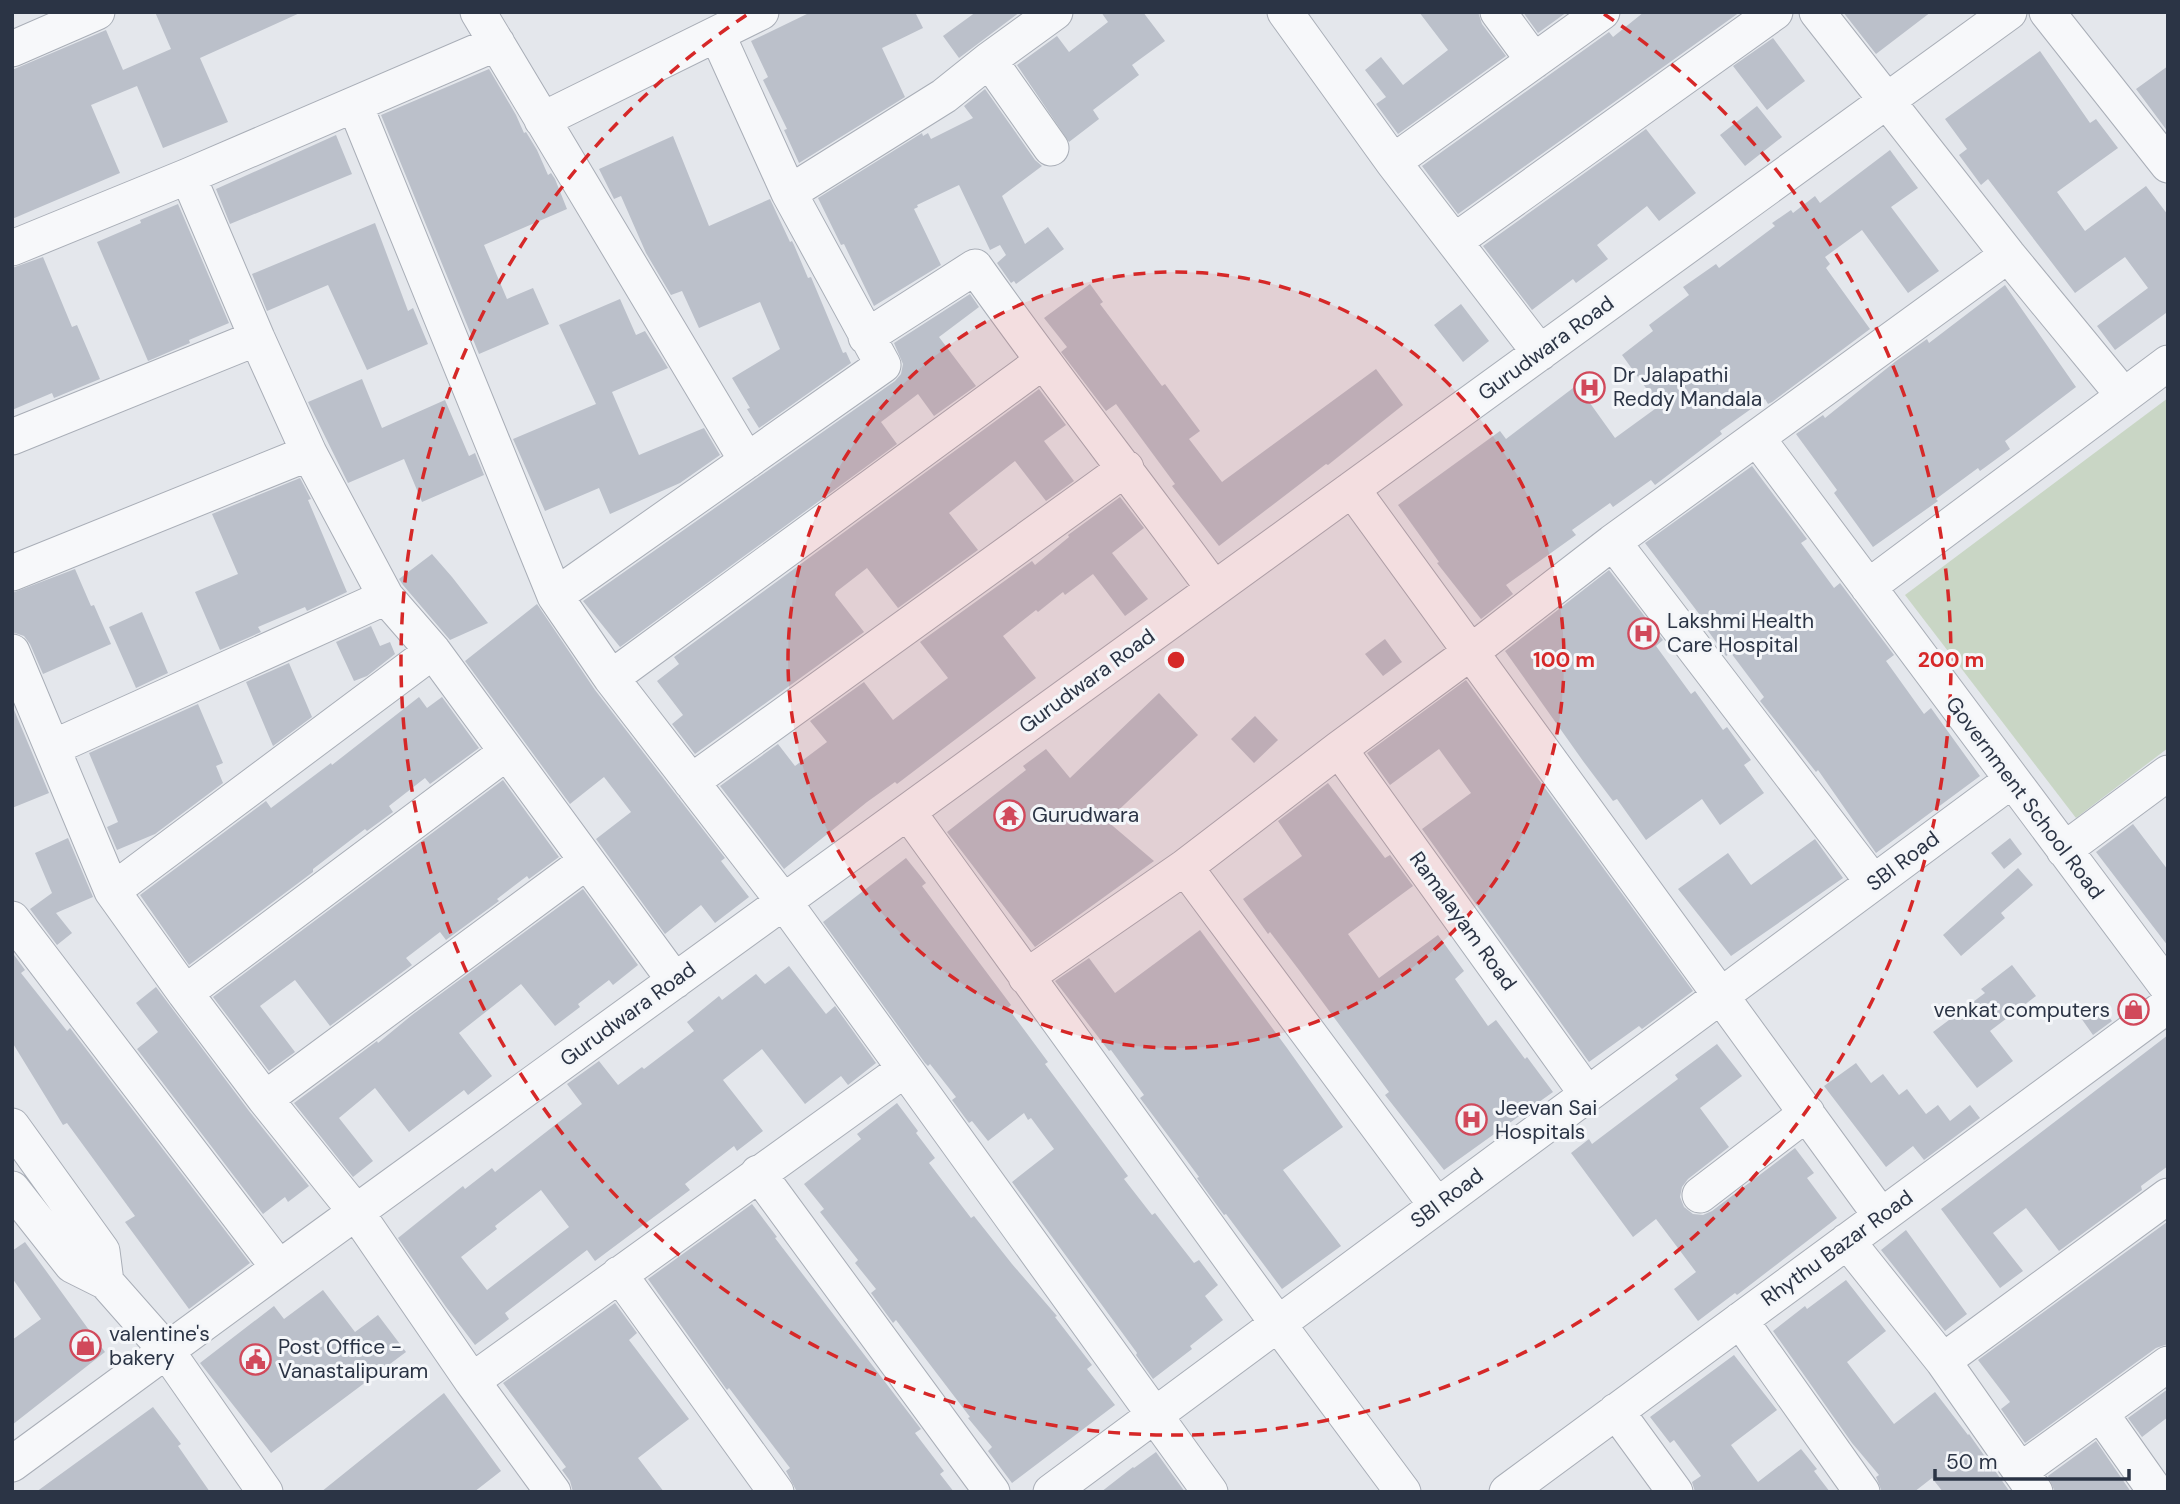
<svg xmlns="http://www.w3.org/2000/svg" width="2180" height="1504" viewBox="0 0 2180 1504" font-family="'DM Sans',sans-serif">
	<style>
		.green { fill: #c9d6c5 }
		.building { fill: #bbc0ca; fill-rule: evenodd }
		.lines { fill: none; stroke-linecap: round; stroke-linejoin: round }
		.minor-casing { stroke: #a9aeb7; stroke-width: 37 }
		.minor { stroke: #f7f8fa; stroke-width: 35 }
		.ring { fill: none; stroke: #d62828; stroke-width: 3.5; stroke-dasharray: 12 9 }
		.labels { text-anchor: middle; stroke-width: 6; stroke-linejoin: round; paint-order: stroke }
		.street-label { font-size: 21px; fill: #2b3445; stroke: #f4f6f9 }
		.poi-label { font-size: 21px; fill: #2b3445; stroke: #f4f6f9; text-anchor: start }
		.centre { fill: #d62828; stroke: #f4f6f9; stroke-width: 3.5 }
		.ring-label { font-size: 21px; text-anchor: middle; font-weight: bold; fill: #d62828; stroke: #f4f6f9; stroke-width: 6; stroke-linejoin: round; paint-order: stroke }
	</style>
	<rect width="100%" height="100%" fill="#e4e7ec"/>
	<path class="green" d="M 2168,398 L 2168,748 L 2076,818 L 1905,595 Z"/>
	<path class="building" d="M 155,12 L 302,12 L 200,58 L 228,122 L 163,148 L 137,86 L 91,105 L 120,173 L 12,219 L 12,70 L 106,30 L 123,70 L 171,49 Z
		M 811,12 L 915,12 L 923,28 L 882,48 L 905,97 L 799,163 L 784,130 L 787,129 L 763,80 L 768,77 L 751,41 Z
		M 976,12 L 1020,12 L 959,58 L 943,36 Z
		M 1101,12 L 1143,12 L 1165,41 L 1132,65 L 1139,75 L 1093,110 L 1099,119 L 1069,142 L 1017,65 L 1057,36 L 1069,52 L 1108,22 Z
		M 1419,12 L 1478,12 L 1482,24 L 1506,56 L 1398,134 L 1376,104 L 1386,97 L 1365,70 L 1381,57 L 1403,85 L 1448,50 Z
		M 1523,12 L 1567,12 L 1538,33 Z
		M 1644,12 L 1740,12 L 1458,214 L 1422,166 L 1609,32 L 1613,37 Z
		M 1843,12 L 1931,12 L 1876,54 Z
		M 1773,38 L 1805,81 L 1767,110 L 1733,66 Z
		M 2040,51 L 2090,123 L 2096,119 L 2118,148 L 2057,192 L 2085,231 L 2146,186 L 2168,215 L 2168,316 L 2166,313 L 2115,350 L 2097,326 L 2148,288 L 2125,257 L 2075,293 L 1988,179 L 1981,185 L 1959,155 L 1967,149 L 1945,119 Z
		M 2168,66 L 2168,132 L 2136,89 Z
		M 489,69 L 516,115 L 524,133 L 526,132 L 537,150 L 548,175 L 551,173 L 555,179 L 567,209 L 484,245 L 507,299 L 533,288 L 549,324 L 479,354 L 381,115 Z
		M 985,89 L 1035,160 L 1042,166 L 1002,196 L 1025,244 L 1048,227 L 1064,249 L 1016,284 L 1014,281 L 1011,283 L 997,263 L 1006,255 L 1000,245 L 990,250 L 959,185 L 917,205 L 918,207 L 914,209 L 941,265 L 874,306 L 844,244 L 841,245 L 818,198 L 922,133 L 923,136 L 928,133 L 931,139 L 973,118 L 964,106 Z
		M 1757,106 L 1782,137 L 1745,166 L 1720,135 Z
		M 1646,129 L 1696,193 L 1659,221 L 1647,206 L 1597,245 L 1608,259 L 1576,283 L 1573,279 L 1532,310 L 1483,246 Z
		M 336,135 L 352,174 L 230,224 L 216,189 Z
		M 673,136 L 709,226 L 770,199 L 790,242 L 792,241 L 794,245 L 808,278 L 811,277 L 843,353 L 846,352 L 851,363 L 759,428 L 747,409 L 750,408 L 732,378 L 780,349 L 760,302 L 699,328 L 682,291 L 671,295 L 646,253 L 621,196 L 614,199 L 599,169 Z
		M 1890,150 L 1918,188 L 1891,207 L 1939,271 L 1908,293 L 1862,230 L 1825,257 L 1830,264 L 1826,268 L 1870,329 L 1772,402 L 1768,404 L 1765,399 L 1720,431 L 1722,434 L 1655,485 L 1651,480 L 1613,507 L 1610,503 L 1572,530 L 1576,535 L 1506,585 L 1513,594 L 1481,619 L 1437,563 L 1439,562 L 1398,505 L 1500,431 L 1506,439 L 1577,385 L 1615,438 L 1659,406 L 1622,355 L 1653,331 L 1649,325 L 1689,295 L 1683,287 L 1716,264 L 1719,268 L 1775,226 L 1772,223 L 1791,210 L 1793,213 L 1815,196 L 1820,203 Z
		M 178,204 L 229,323 L 189,340 L 190,343 L 148,361 L 97,242 L 141,223 L 140,220 Z
		M 375,223 L 408,311 L 413,308 L 428,344 L 367,370 L 328,285 L 267,311 L 252,274 Z
		M 43,257 L 72,327 L 77,325 L 100,379 L 54,398 L 52,393 L 12,410 L 12,268 Z
		M 1090,284 L 1103,302 L 1100,304 L 1162,386 L 1165,384 L 1200,431 L 1189,439 L 1222,482 L 1376,369 L 1403,405 L 1328,465 L 1326,464 L 1219,546 L 1172,486 L 1175,484 L 1116,404 L 1106,411 L 1061,352 L 1067,347 L 1044,318 Z
		M 2005,285 L 2076,387 L 2005,441 L 2010,449 L 1980,471 L 1978,468 L 1936,499 L 1938,501 L 1873,547 L 1834,493 L 1837,490 L 1796,434 L 1823,415 L 1825,418 L 1896,361 L 1927,339 L 1929,343 Z
		M 970,294 L 979,307 L 939,337 L 976,386 L 934,416 L 918,394 L 881,422 L 897,444 L 620,647 L 583,601 L 895,381 L 901,374 L 903,364 L 894,343 Z
		M 620,299 L 636,335 L 645,331 L 668,368 L 612,392 L 639,455 L 704,428 L 720,455 L 680,483 L 610,514 L 599,488 L 545,511 L 513,439 L 596,404 L 559,325 Z
		M 1461,304 L 1489,341 L 1463,362 L 1434,325 Z
		M 362,379 L 382,428 L 445,400 L 469,456 L 475,453 L 484,475 L 422,502 L 404,459 L 348,483 L 308,402 Z
		M 1039,389 L 1066,425 L 1044,441 L 1074,481 L 1046,501 L 1015,461 L 949,513 L 978,550 L 898,608 L 867,568 L 836,592 L 835,595 L 864,632 L 695,754 L 672,724 L 683,715 L 657,681 L 679,664 L 674,657 Z
		M 1752,466 L 1807,539 L 1801,543 L 1834,588 L 1840,583 L 1894,655 L 1886,661 L 1924,714 L 1931,708 L 1980,776 L 1876,853 L 1818,770 L 1816,772 L 1760,701 L 1764,697 L 1731,653 L 1726,656 L 1701,621 L 1703,619 L 1645,543 Z
		M 300,478 L 311,499 L 308,500 L 347,592 L 307,611 L 305,607 L 258,627 L 261,632 L 220,650 L 195,592 L 238,574 L 212,514 Z
		M 1120,497 L 1144,528 L 1112,553 L 1148,599 L 1125,616 L 1093,574 L 1065,595 L 1063,592 L 1038,612 L 1036,610 L 1003,636 L 1036,678 L 897,784 L 895,782 L 867,802 L 784,869 L 720,786 L 778,744 L 795,766 L 827,742 L 810,721 L 864,682 L 893,720 L 948,678 L 920,642 L 1032,561 L 1035,565 L 1069,537 L 1068,535 Z
		M 432,554 L 452,577 L 488,623 L 450,640 L 403,585 L 399,579 Z
		M 75,569 L 91,606 L 94,605 L 111,644 L 43,674 L 30,644 L 24,636 L 12,632 L 12,593 Z
		M 1609,570 L 1663,640 L 1656,646 L 1691,694 L 1695,691 L 1723,730 L 1727,727 L 1751,760 L 1744,765 L 1764,793 L 1720,825 L 1702,799 L 1646,840 L 1617,799 L 1613,801 L 1583,761 L 1505,651 Z
		M 537,604 L 595,690 L 725,858 L 721,861 L 749,897 L 715,923 L 701,905 L 665,934 L 596,839 L 631,812 L 604,777 L 570,804 L 465,661 Z
		M 142,612 L 168,673 L 136,688 L 109,627 Z
		M 371,626 L 380,646 L 390,642 L 395,654 L 367,676 L 354,681 L 336,642 Z
		M 1385,639 L 1402,662 L 1383,676 L 1365,654 Z
		M 289,663 L 312,717 L 273,746 L 246,682 Z
		M 1466,680 L 1693,991 L 1642,1029 L 1639,1026 L 1589,1062 L 1422,829 L 1471,793 L 1439,749 L 1390,785 L 1367,753 Z
		M 1159,693 L 1198,735 L 1107,821 L 1154,861 L 1035,947 L 947,832 L 1026,770 L 1023,766 L 1046,749 L 1070,778 Z
		M 419,697 L 427,708 L 442,697 L 479,748 L 430,784 L 425,778 L 389,806 L 393,812 L 367,831 L 365,829 L 313,869 L 313,872 L 189,965 L 140,895 L 266,801 L 271,808 L 331,763 L 332,765 Z
		M 198,704 L 223,763 L 216,766 L 223,783 L 155,834 L 117,850 L 107,827 L 118,822 L 89,753 Z
		M 12,705 L 49,793 L 12,808 Z
		M 1255,716 L 1278,740 L 1254,763 L 1231,739 Z
		M 503,780 L 559,857 L 529,879 L 527,876 L 497,899 L 499,901 L 446,940 L 440,932 L 406,958 L 412,965 L 330,1026 L 295,980 L 260,1006 L 295,1052 L 269,1071 L 213,997 Z
		M 1328,783 L 1385,858 L 1390,855 L 1413,886 L 1348,934 L 1379,978 L 1438,935 L 1464,971 L 1455,979 L 1488,1026 L 1496,1020 L 1525,1059 L 1527,1057 L 1553,1092 L 1444,1170 L 1385,1095 L 1389,1092 L 1299,970 L 1270,932 L 1268,934 L 1243,899 L 1302,856 L 1278,821 Z
		M 2133,824 L 2168,870 L 2168,946 L 2096,852 Z
		M 68,838 L 93,897 L 56,913 L 72,933 L 57,945 L 30,909 L 52,893 L 35,853 Z
		M 2010,838 L 2022,854 L 2004,869 L 1991,853 Z
		M 1815,839 L 1843,878 L 1731,956 L 1678,889 L 1728,853 L 1751,885 Z
		M 906,858 L 926,883 L 922,886 L 1011,1005 L 1008,1008 L 1048,1062 L 1045,1064 L 1128,1176 L 1124,1179 L 1152,1215 L 1155,1213 L 1194,1263 L 1199,1260 L 1218,1285 L 1205,1296 L 1223,1320 L 1190,1346 L 1192,1349 L 1153,1379 L 1136,1355 L 1137,1353 L 1012,1182 L 1054,1149 L 1031,1118 L 1028,1120 L 1024,1113 L 988,1141 L 972,1121 L 969,1123 L 952,1100 L 956,1097 L 930,1064 L 928,1066 L 925,1063 L 823,922 Z
		M 2018,868 L 2033,885 L 2001,913 L 2005,918 L 1961,956 L 1943,935 Z
		M 583,889 L 638,965 L 613,985 L 609,980 L 578,1004 L 580,1007 L 555,1026 L 521,984 L 459,1033 L 492,1076 L 468,1095 L 464,1090 L 409,1132 L 375,1088 L 339,1118 L 373,1161 L 353,1177 L 294,1103 L 377,1041 L 378,1043 L 412,1015 Z
		M 1200,930 L 1287,1048 L 1343,1127 L 1283,1170 L 1341,1246 L 1282,1289 L 1226,1214 L 1224,1215 L 1197,1178 L 1199,1177 L 1140,1098 L 1144,1095 L 1111,1050 L 1109,1051 L 1055,981 L 1089,958 L 1115,993 Z
		M 12,952 L 25,970 L 21,973 L 67,1031 L 70,1028 L 250,1263 L 189,1309 L 125,1222 L 135,1216 L 67,1123 L 63,1125 L 12,1042 Z
		M 2012,965 L 2036,996 L 1990,1031 L 2013,1061 L 1977,1088 L 1933,1032 L 1985,993 L 1981,989 Z
		M 789,966 L 826,1014 L 835,1006 L 876,1063 L 848,1085 L 841,1076 L 805,1104 L 762,1049 L 723,1080 L 763,1131 L 737,1151 L 734,1146 L 685,1184 L 690,1190 L 595,1261 L 587,1250 L 505,1313 L 509,1319 L 475,1345 L 446,1307 L 398,1238 L 463,1186 L 465,1189 L 492,1168 L 495,1172 L 582,1104 L 567,1084 L 599,1061 L 618,1085 L 642,1067 L 644,1069 L 694,1031 L 687,1022 L 719,996 L 722,1000 L 756,974 L 765,984 ZM 541,1190 L 569,1227 L 487,1290 L 461,1257 L 497,1229 L 495,1226 Z
		M 156,987 L 249,1111 L 309,1186 L 288,1202 L 285,1197 L 263,1214 L 137,1049 L 158,1032 L 136,1003 Z
		M 2099,1004 L 2112,1021 L 2093,1035 L 2081,1018 Z
		M 2168,1035 L 2168,1166 L 2141,1186 L 2142,1190 L 2059,1251 L 2026,1208 L 1993,1233 L 2023,1271 L 2000,1288 L 1941,1209 Z
		M 1717,1044 L 1742,1076 L 1700,1108 L 1729,1147 L 1688,1179 L 1682,1187 L 1680,1197 L 1684,1207 L 1693,1214 L 1703,1215 L 1712,1211 L 1795,1148 L 1814,1173 L 1807,1178 L 1837,1218 L 1737,1295 L 1735,1293 L 1698,1321 L 1674,1289 L 1696,1272 L 1656,1219 L 1633,1237 L 1571,1153 L 1589,1139 L 1592,1144 L 1678,1079 L 1675,1075 Z
		M 1856,1063 L 1871,1083 L 1883,1074 L 1899,1095 L 1907,1089 L 1926,1114 L 1938,1105 L 1950,1121 L 1970,1105 L 1980,1118 L 1924,1160 L 1913,1146 L 1886,1167 L 1824,1086 Z
		M 897,1103 L 918,1131 L 916,1133 L 935,1158 L 929,1163 L 971,1218 L 974,1216 L 1012,1264 L 1057,1316 L 1055,1317 L 1092,1365 L 1087,1369 L 1115,1405 L 1012,1483 L 988,1451 L 992,1447 L 968,1418 L 970,1417 L 896,1320 L 893,1323 L 871,1293 L 876,1289 L 855,1263 L 858,1260 L 820,1212 L 824,1209 L 804,1184 L 861,1139 L 857,1134 Z
		M 752,1204 L 777,1237 L 775,1238 L 921,1429 L 915,1433 L 944,1471 L 940,1474 L 954,1492 L 797,1492 L 786,1471 L 790,1468 L 729,1388 L 727,1390 L 648,1279 Z
		M 2167,1222 L 2168,1344 L 2156,1348 L 2025,1443 L 2001,1409 L 2010,1402 L 1978,1360 Z
		M 1906,1230 L 1967,1314 L 1945,1331 L 1881,1250 Z
		M 25,1242 L 105,1352 L 12,1425 L 12,1340 L 41,1319 L 12,1278 L 12,1251 Z
		M 1846,1280 L 1886,1331 L 1847,1362 L 1894,1424 L 1935,1392 L 1968,1435 L 1969,1434 L 2010,1492 L 1943,1492 L 1932,1478 L 1914,1492 L 1882,1492 L 1876,1477 L 1879,1475 L 1852,1443 L 1773,1331 L 1805,1306 L 1807,1309 Z
		M 323,1290 L 355,1332 L 378,1315 L 406,1352 L 271,1453 L 200,1363 L 274,1306 L 284,1319 Z
		M 615,1303 L 637,1333 L 629,1340 L 689,1419 L 638,1458 L 664,1492 L 573,1492 L 570,1481 L 562,1470 L 566,1467 L 503,1383 Z
		M 1734,1355 L 1777,1410 L 1731,1445 L 1758,1482 L 1801,1449 L 1817,1469 L 1814,1471 L 1830,1492 L 1695,1492 L 1692,1482 L 1701,1476 L 1674,1440 L 1670,1443 L 1650,1417 Z
		M 2168,1389 L 2168,1417 L 2142,1437 L 2128,1418 Z
		M 444,1393 L 501,1471 L 474,1492 L 321,1492 Z
		M 153,1407 L 181,1444 L 178,1446 L 210,1492 L 36,1492 Z
		M 2096,1441 L 2131,1492 L 2055,1492 L 2048,1476 Z
		M 1156,1452 L 1185,1492 L 1101,1492 L 1133,1467 L 1134,1468 Z"/>
	<g class="lines">
		<defs>
			<path id="minor" d="M 478,12 L 747,461
				M 1285,12 L 1393,162 L 1540,353
				M 1498,12 L 1534,61
				M 1817,12 L 2008,255 L 2124,396
				M 2047,12 L 2168,165
				M 12,49 L 97,12
				M 989,60 L 1051,148
				M 355,105 L 555,596 L 883,365 L 789,193 L 717,34
				M 542,120 L 761,12
				M 1393,162 L 1602,12
				M 188,176 L 257,338
				M 789,193 L 944,96 L 989,60 L 1055,12
				M 1455,241 L 1775,12
				M 12,248 L 188,176 L 497,43
				M 866,337 L 975,267 C 1052,376 1135,481 1214,589
				M 12,437 L 257,338 L 309,453 L 386,597 L 433,651 L 675,981
				M 1757,438 L 2168,988
				M 1352,489 L 1881,1216
				M 1613,542 L 1873,882
				M 12,573 L 309,453
				M 1868,587 L 2168,363
				M 12,652 L 112,891 L 185,993 L 265,1099 L 356,1212 L 472,1381 L 553,1492
				M 611,678 L 1042,362
				M 54,747 L 386,597
				M 1339,749 L 1587,1094
				M 691,782 L 1126,468
				M 908,812 L 1278,1324 L 1403,1492
				M 2064,850 L 2168,773
				M 1185,867 L 1437,1206
				M 112,891 L 433,651
				M 12,919 L 279,1268
				M 1026,977 L 1185,867 L 1339,749 L 1471,652 L 1613,542 L 2008,255
				M 185,993 L 507,752
				M 905,1069 L 1210,1492
				M 265,1099 L 587,861
				M 12,1126 L 102,1251 L 106,1282
				M 758,1173 L 992,1492
				M 12,1189 L 72,1265 L 106,1282 L 166,1350 L 265,1492
				M 1700,1195 L 1807,1113
				M 1847,1241 L 1943,1361 L 2035,1492
				M 619,1274 L 776,1492
				M 1740,1320 L 1862,1492
				M 1943,1361 L 2168,1196
				M 472,1381 L 905,1069 L 784,902 L 611,678 L 555,596
				M 1616,1411 L 1675,1492
				M 2101,1414 L 2156,1492
				M 12,1464 L 279,1268 L 2009,12
				M 2020,1471 L 2168,1364
				M 1051,1492 L 2012,780
				M 1507,1492 L 2168,1005"/>
		</defs>
		<use href="#minor" class="minor-casing"/>
		<use href="#minor" class="minor"/>
	</g>
	<circle cx="1176" cy="660" r="388" fill="#d62828" fill-opacity=".12"/>
	<g class="ring">
		<circle cx="1176" cy="660" r="388"/>
		<path d="M1604 14A775 775 0 1 1 748 14"/>
	</g>
	<defs>
		<symbol id="hospital-ring" viewBox="-11 -11 22 22"><circle r="9.5" fill="#f4f6f9" stroke="#d1495b" stroke-width="1.5"/><path d="M-5-5h3v3.5h4V-5h3V5h-3V1.5h-4V5h-3Z" fill="#d1495b"/></symbol>
		<symbol id="temple-ring" viewBox="-11 -11 22 22"><circle r="9.5" fill="#f4f6f9" stroke="#d1495b" stroke-width="1.5"/><path d="M0-6L5-2H3V0L6.5 2.5H4V6H1.5V3h-3V6H-4V2.5H-6.5L-3 0V-2H-5Z" fill="#d1495b"/></symbol>
		<symbol id="shop-ring" viewBox="-11 -11 22 22"><circle r="9.5" fill="#f4f6f9" stroke="#d1495b" stroke-width="1.5"/><path d="M-5-2.5h2.3a2.7 3.5 0 0 1 5.4 0H5L5.5 6h-11ZM-1.5-2.5h3a1.5 2.3 0 0 0-3 0Z" fill="#d1495b"/></symbol>
		<symbol id="civic-ring" viewBox="-11 -11 22 22"><circle r="9.5" fill="#f4f6f9" stroke="#d1495b" stroke-width="1.5"/><path d="M-.6-6.5H3V-4.5H.6V-3L4-1V1h2V6H-6V1h2V-1L-.6-3ZM-1.2 2.5V6h2.4V2.5Z" fill="#d1495b"/></symbol>
	</defs>
	<g fill-rule="evenodd">
		<use href="#hospital-ring" x="1572" y="370" width="35" height="35"/>
		<use href="#hospital-ring" x="1626" y="616" width="35" height="35"/>
		<use href="#temple-ring" x="992" y="798" width="35" height="35"/>
		<use href="#shop-ring" x="2116" y="992" width="35" height="35"/>
		<use href="#hospital-ring" x="1454" y="1102" width="35" height="35"/>
		<use href="#shop-ring" x="68" y="1328" width="35" height="35"/>
		<use href="#civic-ring" x="238" y="1342" width="35" height="35"/>
	</g>
	<g class="labels">
		<g class="street-label">
			<text transform="translate(1546 348) rotate(-36)" y="7">Gurudwara Road</text>
			<text transform="translate(1087 681) rotate(-36)" y="7">Gurudwara Road</text>
			<text transform="translate(2025 798) rotate(53)" y="7">Government School Road</text>
			<text transform="translate(1903 861) rotate(-37)" y="7">SBI Road</text>
			<text transform="translate(1463 921) rotate(54)" y="7">Ramalayam Road</text>
			<text transform="translate(628 1014) rotate(-36)" y="7">Gurudwara Road</text>
			<text transform="translate(1447 1198) rotate(-37)" y="7">SBI Road</text>
			<text transform="translate(1837 1248) rotate(-36)" y="7">Rhythu Bazar Road</text>
		</g>
		<g class="poi-label">
			<text x="1613" y="382">Dr Jalapathi<tspan x="1613" dy="24">Reddy Mandala</tspan></text>
			<text x="1667" y="628">Lakshmi Health<tspan x="1667" dy="24">Care Hospital</tspan></text>
			<text x="1032" y="822">Gurudwara</text>
			<text x="2110" y="1017" text-anchor="end">venkat computers</text>
			<text x="1495" y="1115">Jeevan Sai<tspan x="1495" dy="24">Hospitals</tspan></text>
			<text x="109" y="1341">valentine's<tspan x="109" dy="24">bakery</tspan></text>
			<text x="278" y="1354">Post Office -<tspan x="278" dy="24">Vanastalipuram</tspan></text>
		</g>
	</g>
	<circle cx="1176" cy="660" r="10" class="centre"/>
	<g class="ring-label">
		<text x="1564" y="667">100 m</text>
		<text x="1951" y="667">200 m</text>
	</g>
	<rect width="2180" height="1504" fill="none" stroke="#2b3445" stroke-width="28"/>
	<path d="M1935 1469v10h194v-10" fill="none" stroke="#2b3445" stroke-width="3.5"/>
	<text x="1946" y="1469" font-size="21" fill="#2b3445" stroke="#f4f6f9" stroke-width="5" paint-order="stroke">50 m</text>
</svg>
